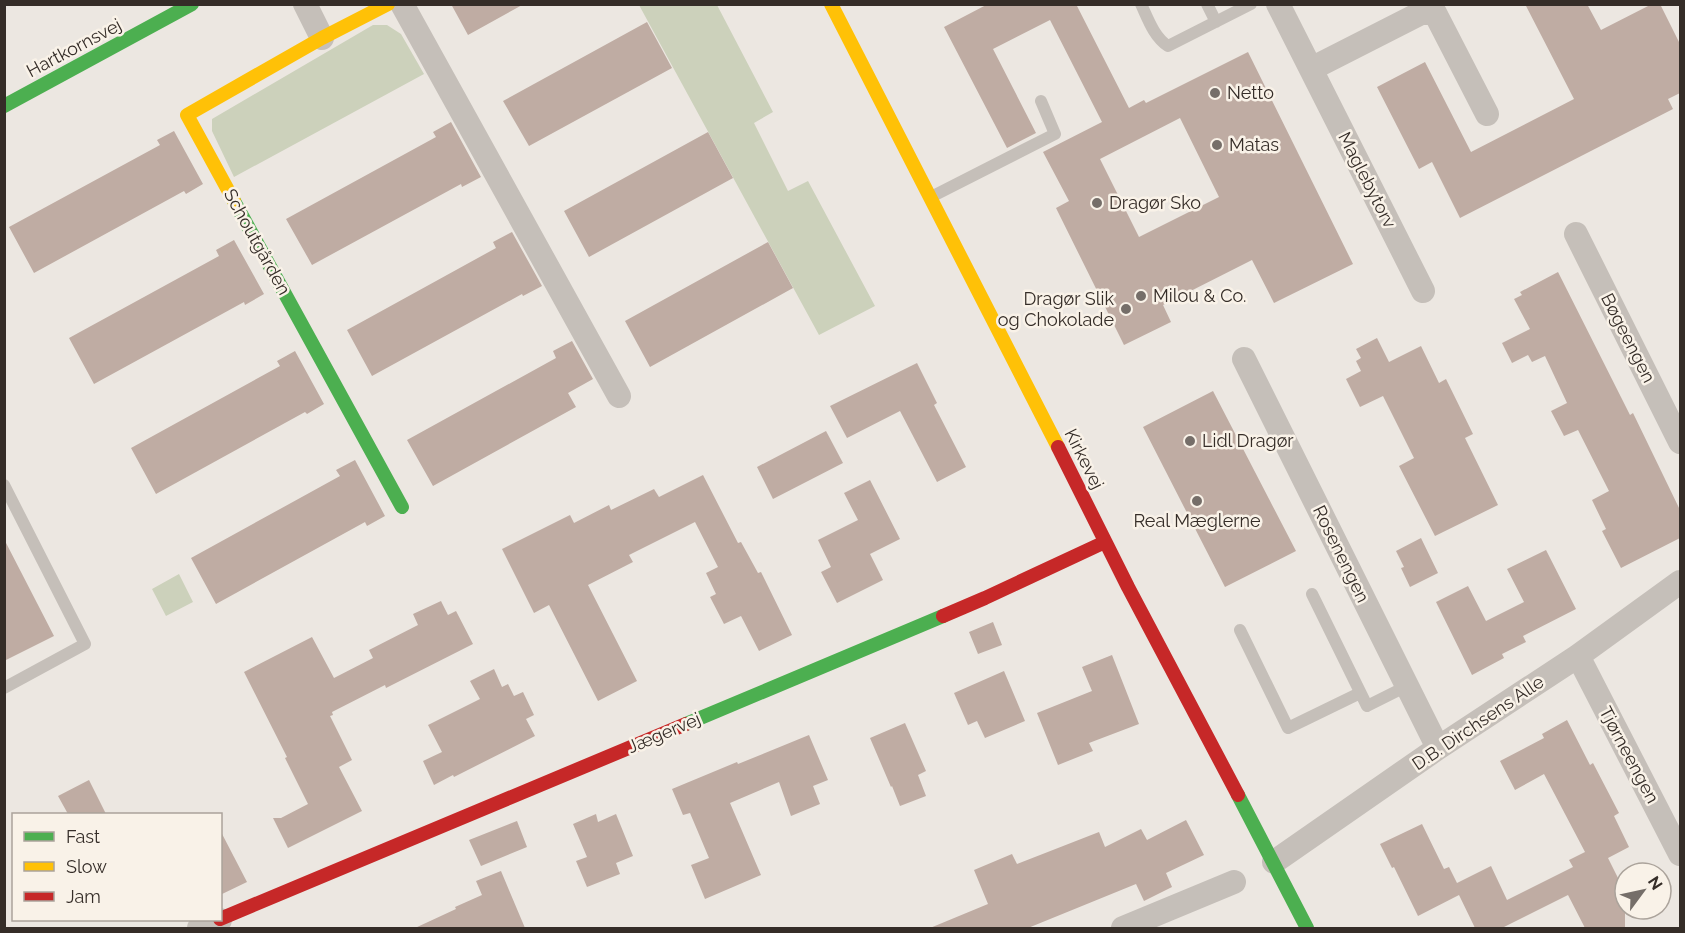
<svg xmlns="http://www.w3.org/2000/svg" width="1685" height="933" viewBox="0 0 1685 933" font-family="Raleway,sans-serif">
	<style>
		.green { fill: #ccd1bb }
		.building { fill: #bfaca3; fill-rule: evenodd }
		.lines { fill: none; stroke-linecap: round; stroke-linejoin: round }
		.lane { stroke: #c5bfb9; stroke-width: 12 }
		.street { stroke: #c5bfb9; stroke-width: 24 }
		.fast { stroke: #4caf50; stroke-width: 14 }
		.slow { stroke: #ffc107; stroke-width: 14 }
		.jam { stroke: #c62828; stroke-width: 14 }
		.poi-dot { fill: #756e69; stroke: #f9f2e8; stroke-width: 2 }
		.labels { text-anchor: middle; stroke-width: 5; stroke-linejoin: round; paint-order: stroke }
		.street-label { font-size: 18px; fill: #352d28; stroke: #f9f2e8 }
		.poi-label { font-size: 18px; fill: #352d28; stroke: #f9f2e8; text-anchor: start }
	</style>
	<rect width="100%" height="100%" fill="#ece7e1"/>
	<path class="green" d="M 639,5 L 717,5 L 773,112 L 754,123 L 788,191 L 808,181 L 875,306 L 819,335 Z
		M 373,25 L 387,25 L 401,34 L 424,74 L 234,177 L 212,131 L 212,119 Z
		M 179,574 L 193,602 L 166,616 L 152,589 Z"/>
	<path class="building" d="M 451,4 L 524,4 L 468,35 Z
		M 988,4 L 1080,4 L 1077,6 L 1129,108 L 1144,100 L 1146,103 L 1248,52 L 1353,264 L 1274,303 L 1252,260 L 1163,305 L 1171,322 L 1124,345 L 1056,208 L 1069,201 L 1043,152 L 1102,122 L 1050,20 L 993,49 L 1036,133 L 1007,148 L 944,27 ZM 1180,118 L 1219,197 L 1139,237 L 1100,159 Z
		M 1525,4 L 1587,4 L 1601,30 L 1652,4 L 1660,4 L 1680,44 L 1680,93 L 1668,99 L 1673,109 L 1460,218 L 1432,162 L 1419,169 L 1377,87 L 1425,62 L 1471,152 L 1574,99 Z
		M 647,22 L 672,68 L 529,146 L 503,101 Z
		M 451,122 L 481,177 L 462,187 L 461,184 L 312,265 L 286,219 L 436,137 L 433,132 Z
		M 174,131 L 203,184 L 186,194 L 184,191 L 34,273 L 9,227 L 160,145 L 157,140 Z
		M 708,132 L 733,178 L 589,257 L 564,211 Z
		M 512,232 L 542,286 L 523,296 L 522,294 L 372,376 L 347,330 L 496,248 L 493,242 Z
		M 234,240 L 264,294 L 245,305 L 244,302 L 94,384 L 69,338 L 219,256 L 216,250 Z
		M 768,242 L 793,288 L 650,367 L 625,321 Z
		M 1558,272 L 1630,415 L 1633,413 L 1680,510 L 1680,538 L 1621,568 L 1602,531 L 1606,529 L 1592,500 L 1609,491 L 1578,430 L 1564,436 L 1551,411 L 1567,403 L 1545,356 L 1532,362 L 1528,355 L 1512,363 L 1502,343 L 1530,329 L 1514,299 L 1522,295 L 1520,292 Z
		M 1377,338 L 1389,362 L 1421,346 L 1439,383 L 1446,379 L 1473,434 L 1465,438 L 1498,505 L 1435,536 L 1399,466 L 1414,458 L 1383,396 L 1360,407 L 1346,379 L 1361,371 L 1356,361 L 1361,358 L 1356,349 Z
		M 572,341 L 593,379 L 568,393 L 576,407 L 433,486 L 407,440 L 556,358 L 553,351 Z
		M 295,351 L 324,404 L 307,414 L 305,412 L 156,494 L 131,448 L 280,366 L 277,361 Z
		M 917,363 L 937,403 L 934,405 L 966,467 L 937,482 L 900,411 L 847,438 L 830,406 Z
		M 1213,391 L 1296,551 L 1225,587 L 1143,427 Z
		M 826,431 L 843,463 L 773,499 L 757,467 Z
		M 355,460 L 385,516 L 367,526 L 365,522 L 216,604 L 191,558 L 340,476 L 336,470 Z
		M 703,475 L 738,543 L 741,542 L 758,573 L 761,572 L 792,635 L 759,651 L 741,616 L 724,624 L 710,597 L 716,594 L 706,573 L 718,567 L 695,522 L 629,555 L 633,562 L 588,585 L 637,681 L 598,701 L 549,605 L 534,613 L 502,549 L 570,515 L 574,523 L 609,505 L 611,510 L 654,489 L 659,497 Z
		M 870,480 L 900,539 L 870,554 L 883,580 L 837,603 L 821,572 L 831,567 L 818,540 L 858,520 L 844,493 Z
		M 1421,538 L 1438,573 L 1410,587 L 1401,568 L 1404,567 L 1396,551 Z
		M 4,539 L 54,636 L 4,661 Z
		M 1546,550 L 1576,609 L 1523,636 L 1526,642 L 1502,654 L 1504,658 L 1472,675 L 1436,602 L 1468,586 L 1486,621 L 1524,602 L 1507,569 Z
		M 441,601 L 448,615 L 456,611 L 473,644 L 386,688 L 385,685 L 332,712 L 333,715 L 330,716 L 352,760 L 339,767 L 362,811 L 288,848 L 273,818 L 281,818 L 308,804 L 285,758 L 287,757 L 244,672 L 312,637 L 334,678 L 373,658 L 369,650 L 418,625 L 413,614 Z
		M 993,622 L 1002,645 L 978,654 L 969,632 Z
		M 1112,655 L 1139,724 L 1089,743 L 1093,751 L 1058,765 L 1037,713 L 1092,691 L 1082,667 Z
		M 494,669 L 502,687 L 508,684 L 514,696 L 523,692 L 534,715 L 526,719 L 535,736 L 454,777 L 453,775 L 434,785 L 423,761 L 442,752 L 428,725 L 480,699 L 470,681 Z
		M 1004,671 L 1025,721 L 985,738 L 977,721 L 968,725 L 954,693 Z
		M 1567,720 L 1590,765 L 1593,763 L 1619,813 L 1614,816 L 1629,847 L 1608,858 L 1625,892 L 1625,928 L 1585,928 L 1568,895 L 1502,928 L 1475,928 L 1459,895 L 1418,916 L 1394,867 L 1392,868 L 1380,844 L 1422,824 L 1444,869 L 1449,867 L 1457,883 L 1491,866 L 1507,900 L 1573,867 L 1569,860 L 1585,852 L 1544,774 L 1515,790 L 1500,761 L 1544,738 L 1542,734 Z
		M 905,723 L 926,771 L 918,775 L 926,796 L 900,806 L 892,786 L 891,787 L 870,738 Z
		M 809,735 L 828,780 L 813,786 L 820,804 L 791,816 L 779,782 L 730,803 L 761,875 L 705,899 L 691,865 L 709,858 L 690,813 L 683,815 L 672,789 L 737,762 L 738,764 Z
		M 89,780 L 106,814 L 68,814 L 58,796 Z
		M 596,814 L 598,822 L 616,814 L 633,856 L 616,863 L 620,874 L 587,887 L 576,861 L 587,857 L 573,824 Z
		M 1186,820 L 1204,855 L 1166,873 L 1172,887 L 1144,901 L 1136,884 L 1028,928 L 930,928 L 988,904 L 974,870 L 1012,854 L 1017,864 L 1099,832 L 1105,847 L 1141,829 L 1147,840 Z
		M 517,821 L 527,847 L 481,866 L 469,840 Z
		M 220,830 L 247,882 L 220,895 Z
		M 501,871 L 525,928 L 415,928 L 456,909 L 455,907 L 482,895 L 476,881 Z"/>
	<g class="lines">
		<path class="lane" d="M 1141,4 C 1148,19 1154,37 1168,46 L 1251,4
			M 1207,4 L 1216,22
			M 931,197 L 1055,134 L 1041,101
			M 4,485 L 85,644 L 4,688
			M 1312,594 L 1367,706 L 1407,686
			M 1240,630 L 1288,728 L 1360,693"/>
		<path class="street" d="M 305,4 L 322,38
			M 402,4 L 619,396
			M 1278,4 L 1423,291
			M 1311,69 L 1421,13 L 1435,13 L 1487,114
			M 1576,234 L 1680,442
			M 1244,359 L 1438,748
			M 1578,656 L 1680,854
			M 1274,862 L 1438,748 L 1578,656 L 1680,582
			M 199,928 L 220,920
			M 1123,928 L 1234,882"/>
		<path class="fast" d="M 4,106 L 192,4
			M 234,201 L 402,507
			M 686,724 L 943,616
			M 1238,795 L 1307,928"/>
		<path class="slow" d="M 831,4 L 1058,447
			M 234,201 L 187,115 L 322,38 L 388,4"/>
		<path class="jam" d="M 1058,447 L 1128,587 L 1238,795
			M 943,616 L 985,598 L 1105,542
			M 220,919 L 686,724"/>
	</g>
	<g class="poi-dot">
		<circle cx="1215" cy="93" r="6"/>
		<circle cx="1217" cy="145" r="6"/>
		<circle cx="1097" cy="203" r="6"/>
		<circle cx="1141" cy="296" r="6"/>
		<circle cx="1126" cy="309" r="6"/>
		<circle cx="1190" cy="441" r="6"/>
		<circle cx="1197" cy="501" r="6"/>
	</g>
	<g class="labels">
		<g class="street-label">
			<text transform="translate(74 48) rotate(-28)" y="6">Hartkornsvej</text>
			<text transform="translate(1367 180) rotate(63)" y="6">Maglebytorv</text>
			<text transform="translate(257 242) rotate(61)" y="6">Schoutgården</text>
			<text transform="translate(1628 338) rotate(63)" y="6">Bøgeengen</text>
			<text transform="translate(1084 459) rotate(63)" y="6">Kirkevej</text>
			<text transform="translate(1341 554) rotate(64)" y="6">Rosenengen</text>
			<text transform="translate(1478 723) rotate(-34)" y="6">D.B. Dirchsens Alle</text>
			<text transform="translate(664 733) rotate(-23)" y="6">Jægervej</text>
			<text transform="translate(1629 755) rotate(62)" y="6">Tjørneengen</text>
		</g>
		<g class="poi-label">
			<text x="1227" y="99">Netto</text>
			<text x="1229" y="151">Matas</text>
			<text x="1109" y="209">Dragør Sko</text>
			<text x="1153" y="302">Milou &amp; Co.</text>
			<text x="1114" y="305" text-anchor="end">Dragør Slik<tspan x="1114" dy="21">og Chokolade</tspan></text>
			<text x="1202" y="447">Lidl Dragør</text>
			<text x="1197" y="527" text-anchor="middle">Real Mæglerne</text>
		</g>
	</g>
	<rect width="1685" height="933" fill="none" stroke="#352d28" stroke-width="12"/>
	<rect x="12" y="813" width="210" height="108" fill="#f9f2e8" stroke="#aba39b" stroke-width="1.5"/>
	<rect x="24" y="832" width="30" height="9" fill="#4caf50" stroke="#aba39b" stroke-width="1.5"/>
	<text x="66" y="843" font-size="18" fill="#352d28">Fast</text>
	<rect x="24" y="862" width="30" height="9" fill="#ffc107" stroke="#aba39b" stroke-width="1.5"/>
	<text x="66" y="873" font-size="18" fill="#352d28">Slow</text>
	<rect x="24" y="892" width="30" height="9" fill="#c62828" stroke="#aba39b" stroke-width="1.5"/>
	<text x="66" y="903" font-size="18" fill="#352d28">Jam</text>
	<g transform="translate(1643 891) rotate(57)"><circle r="28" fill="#f9f2e8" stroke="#aba39b" stroke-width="1.5"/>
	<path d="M0-4.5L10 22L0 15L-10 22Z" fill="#756e69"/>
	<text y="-9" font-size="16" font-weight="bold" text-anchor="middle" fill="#352d28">N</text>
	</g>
</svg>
